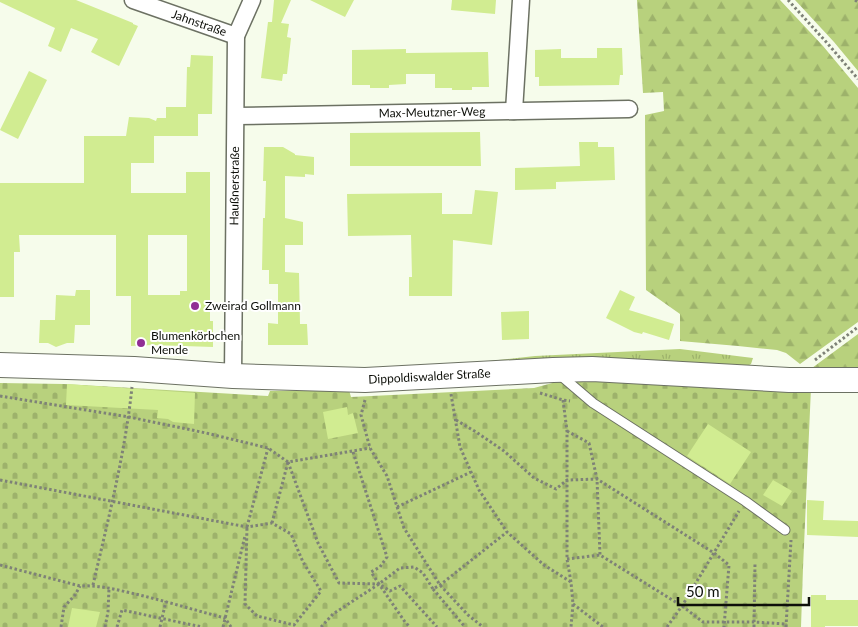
<svg xmlns="http://www.w3.org/2000/svg" width="858" height="627" viewBox="0 0 858 627" font-family="Lato,sans-serif">
	<style>
		.grass { fill: url(#grass-tufts) }
		.forest { fill: url(#forest-firs) }
		.cemetery { fill: url(#cemetery-stones) }
		.building { fill: #d1ec91; fill-rule: evenodd }
		.lines { fill: none; stroke-linecap: round; stroke-linejoin: round }
		.lane-casing { stroke: #6c7163; stroke-width: 11 }
		.street-casing { stroke: #6c7163; stroke-width: 19 }
		.secondary-casing { stroke: #6c7163; stroke-width: 26 }
		.path { stroke: #7e8277; stroke-width: 3; stroke-dasharray: 2.5 2.5; stroke-linecap: butt }
		.lane { stroke: #fff; stroke-width: 9 }
		.street { stroke: #fff; stroke-width: 16 }
		.secondary { stroke: #fff; stroke-width: 24 }
		.poi-dot { fill: #912e95; stroke: #fff; stroke-width: 2 }
		.labels { text-anchor: middle; stroke-width: 4; stroke-linejoin: round; paint-order: stroke }
		.street-label { font-size: 12px; fill: #0e100a; stroke: #fff }
		.poi-label { font-size: 12px; fill: #0e100a; stroke: #fff; text-anchor: start }
	</style>
	<defs>
		<pattern id="grass-tufts" width="24" height="20" patternUnits="userSpaceOnUse" patternTransform="scale(1.25)"><rect width="24" height="20" fill="#b8d17d"/><path d="M3 7l-1-3M5 7V3M7 7l1-3M15 17l-1-3M17 17v-4M19 17l1-3" fill="none" stroke="#9db26b"/></pattern>
		<pattern id="forest-firs" width="22" height="20" patternUnits="userSpaceOnUse" patternTransform="scale(1.25)"><rect width="22" height="20" fill="#b8d17d"/><path d="M5 1l3.5 6h-7zM16 11l3.5 6h-7z" fill="#9db26b"/></pattern>
		<pattern id="cemetery-stones" width="16" height="16" patternUnits="userSpaceOnUse" patternTransform="scale(1.25)"><rect width="16" height="16" fill="#b8d17d"/><path d="M2 7V4a2 2 0 0 1 4 0v3zM10 15v-3a2 2 0 0 1 4 0v3z" fill="#9db26b"/></pattern>
	</defs>
	<rect width="100%" height="100%" fill="#f6fceb"/>
	<path class="grass" d="M 680,349 L 753,358 L 751,364 L 744,368 L 479,362 L 535,356 Z"/>
	<path class="forest" d="M 637,0 L 780,0 L 823,46 L 858,88 L 858,322 L 800,364 L 786,353 L 777,350 L 738,346 L 680,341 L 680,314 L 646,290 L 645,115 L 664,111 L 663,92 L 643,93 Z
		M 795,0 L 858,0 L 858,71 L 834,42 Z
		M 858,334 L 858,370 L 812,368 Z"/>
	<path class="cemetery" d="M 582,378 L 811,388 L 803,568 L 801,627 L 0,627 L 0,383 L 64,384 L 268,396 L 270,391 L 349,390 L 351,397 L 534,388 L 556,382 Z"/>
	<path class="building" d="M 0,0 L 76,0 L 133,23 L 133,24 L 138,26 L 119,66 L 91,52 L 98,39 L 71,28 L 61,52 L 48,46 L 55,28 L 0,2 Z
		M 274,0 L 291,0 L 281,23 L 289,24 L 287,37 L 291,38 L 287,74 L 283,74 L 282,81 L 261,78 L 268,22 L 272,22 Z
		M 310,0 L 354,0 L 345,17 Z
		M 452,0 L 496,0 L 495,14 L 451,10 Z
		M 597,48 L 622,48 L 623,75 L 620,75 L 619,85 L 539,86 L 539,77 L 535,77 L 535,50 L 561,49 L 561,58 L 597,58 Z
		M 406,49 L 406,53 L 488,52 L 489,87 L 472,87 L 472,90 L 452,90 L 452,88 L 435,88 L 435,74 L 406,74 L 406,84 L 389,85 L 389,88 L 370,88 L 370,85 L 352,85 L 352,50 Z
		M 191,55 L 213,56 L 212,114 L 198,114 L 198,136 L 154,136 L 154,163 L 131,163 L 131,193 L 186,193 L 186,172 L 210,172 L 210,321 L 213,321 L 213,347 L 153,345 L 131,346 L 131,296 L 116,296 L 116,235 L 19,235 L 20,252 L 14,252 L 14,297 L 0,297 L 0,183 L 84,183 L 84,136 L 126,136 L 129,117 L 149,118 L 156,121 L 157,118 L 166,118 L 166,107 L 186,107 L 187,67 L 190,67 ZM 148,235 L 187,235 L 187,291 L 180,291 L 180,295 L 148,295 Z
		M 29,71 L 47,80 L 18,139 L 0,130 Z
		M 480,132 L 481,166 L 350,166 L 350,133 Z
		M 579,142 L 598,142 L 598,147 L 614,147 L 615,180 L 556,182 L 556,189 L 515,190 L 515,168 L 580,166 Z
		M 264,147 L 283,147 L 295,154 L 295,155 L 314,157 L 314,175 L 305,174 L 305,177 L 285,176 L 285,218 L 303,222 L 303,245 L 285,245 L 285,272 L 299,273 L 300,324 L 307,324 L 308,345 L 268,345 L 268,323 L 278,324 L 278,284 L 269,284 L 269,270 L 262,270 L 263,218 L 265,218 L 266,181 L 263,181 Z
		M 475,190 L 498,192 L 492,245 L 453,240 L 452,296 L 409,296 L 409,277 L 412,277 L 411,235 L 348,236 L 347,194 L 442,193 L 442,214 L 472,214 Z
		M 76,290 L 90,290 L 90,325 L 75,325 L 74,343 L 67,343 L 56,347 L 48,343 L 39,343 L 40,320 L 55,320 L 56,295 L 75,296 Z
		M 620,290 L 635,297 L 629,310 L 674,324 L 669,340 L 643,332 L 642,334 L 634,332 L 606,318 Z
		M 529,311 L 529,339 L 502,340 L 501,312 Z
		M 67,384 L 195,393 L 194,424 L 173,422 L 168,419 L 157,418 L 158,410 L 66,405 Z
		M 347,407 L 348,415 L 353,413 L 358,433 L 328,439 L 323,412 Z
		M 708,424 L 751,452 L 730,484 L 687,456 Z
		M 773,480 L 792,491 L 782,506 L 763,495 Z
		M 807,500 L 824,501 L 823,520 L 858,521 L 858,537 L 807,535 Z
		M 811,595 L 826,595 L 826,600 L 858,600 L 858,626 L 825,626 L 825,627 L 811,627 Z
		M 72,608 L 100,612 L 96,627 L 68,627 Z"/>
	<g class="lines">
		<defs>
			<path id="lane" d="M 559,374 L 593,403 L 745,501 L 785,530"/>
			<g id="street">
				<path id="s1" d="M 133,0 L 236,36"/>
				<path d="M 514,111 L 521,0"/>
				<path id="s2" d="M 236,116 L 629,109"/>
				<path id="s3" d="M 233,376 L 236,36 L 252,0"/>
			</g>
			<g id="secondary">
				<path id="s4" d="M 0,365 L 134,369 L 233,376 L 365,380 L 553,370 L 592,369 L 789,380 L 858,380"/>
			</g>
		</defs>
		<use href="#lane" class="lane-casing"/>
		<use href="#street" class="street-casing"/>
		<use href="#secondary" class="secondary-casing"/>
		<path class="path" d="M 788,0 L 828,44 L 858,79
			M 855,0 L 858,2
			M 815,360 L 858,327
			M 540,393 L 563,400 L 570,401
			M 451,394 L 460,447 L 479,490 L 507,532 L 544,565 L 571,582
			M 0,396 L 129,417 L 206,433 L 268,448 L 288,462 L 370,448
			M 365,400 L 361,415 L 370,448 L 387,476 L 404,528 L 440,585 L 468,615 L 483,627
			M 563,400 L 567,431 L 567,559 L 571,582 L 573,604 L 571,627
			M 456,420 L 476,432 L 504,451 L 534,478 L 556,489 L 567,480 L 597,479 L 714,553 L 729,565 L 724,627
			M 567,431 L 589,443 L 597,479 L 600,555
			M 353,452 L 387,557 L 380,567 L 371,572 L 379,584 L 390,591 L 400,586 L 437,627
			M 288,462 L 318,543 L 339,583 L 379,584 L 405,622 L 410,627
			M 0,480 L 247,527 L 272,523 L 291,534 L 303,562 L 321,591 L 294,625 L 257,616 L 245,604 L 247,527
			M 397,507 L 471,472
			M 272,523 L 288,462
			M 247,527 L 268,448
			M 567,559 L 600,555 L 682,606 L 703,622 L 754,622 L 786,624
			M 0,565 L 80,586 C 98,585 114,589 131,593 C 162,600 194,610 225,618 L 231,627
			M 93,585 C 108,520 125,454 132,387
			M 433,589 L 465,627
			M 573,604 L 603,627
			M 61,627 L 64,607 L 75,595 L 80,586
			M 105,627 L 108,612 L 109,588
			M 117,627 L 122,610 L 202,627
			M 160,627 L 166,601
			M 223,627 L 245,536
			M 321,627 L 333,614 L 379,584 L 400,568 L 414,567 L 423,573 L 433,589 L 440,585 L 507,532
			M 667,627 L 682,606 L 739,511
			M 754,627 L 755,563
			M 786,627 L 791,540"/>
		<use href="#lane" class="lane"/>
		<use href="#street" class="street"/>
		<use href="#secondary" class="secondary"/>
	</g>
	<g class="poi-dot">
		<circle cx="195" cy="306" r="5"/>
		<circle cx="141" cy="343" r="5"/>
	</g>
	<g class="labels">
		<g class="street-label">
			<text dy="4" stroke="none"><textPath href="#s1" startOffset="70">Jahnstraße</textPath></text>
			<text dy="4" stroke="none"><textPath href="#s2" startOffset="196">Max-Meutzner-Weg</textPath></text>
			<text dy="4" stroke="none"><textPath href="#s3" startOffset="190">Haußnerstraße</textPath></text>
			<text dy="4" stroke="none"><textPath href="#s4" startOffset="430">Dippoldiswalder Straße</textPath></text>
		</g>
		<g class="poi-label">
			<text x="205" y="310">Zweirad Gollmann</text>
			<text x="151" y="340">Blumenkörbchen<tspan x="151" dy="14">Mende</tspan></text>
		</g>
	</g>
	<path d="M678 597v8h131v-8" fill="none" stroke="#0e100a" stroke-width="2.5"/>
	<text x="686" y="597" font-size="15" fill="#0e100a" stroke="#ffffff" stroke-width="4" paint-order="stroke">50 m</text>
</svg>
